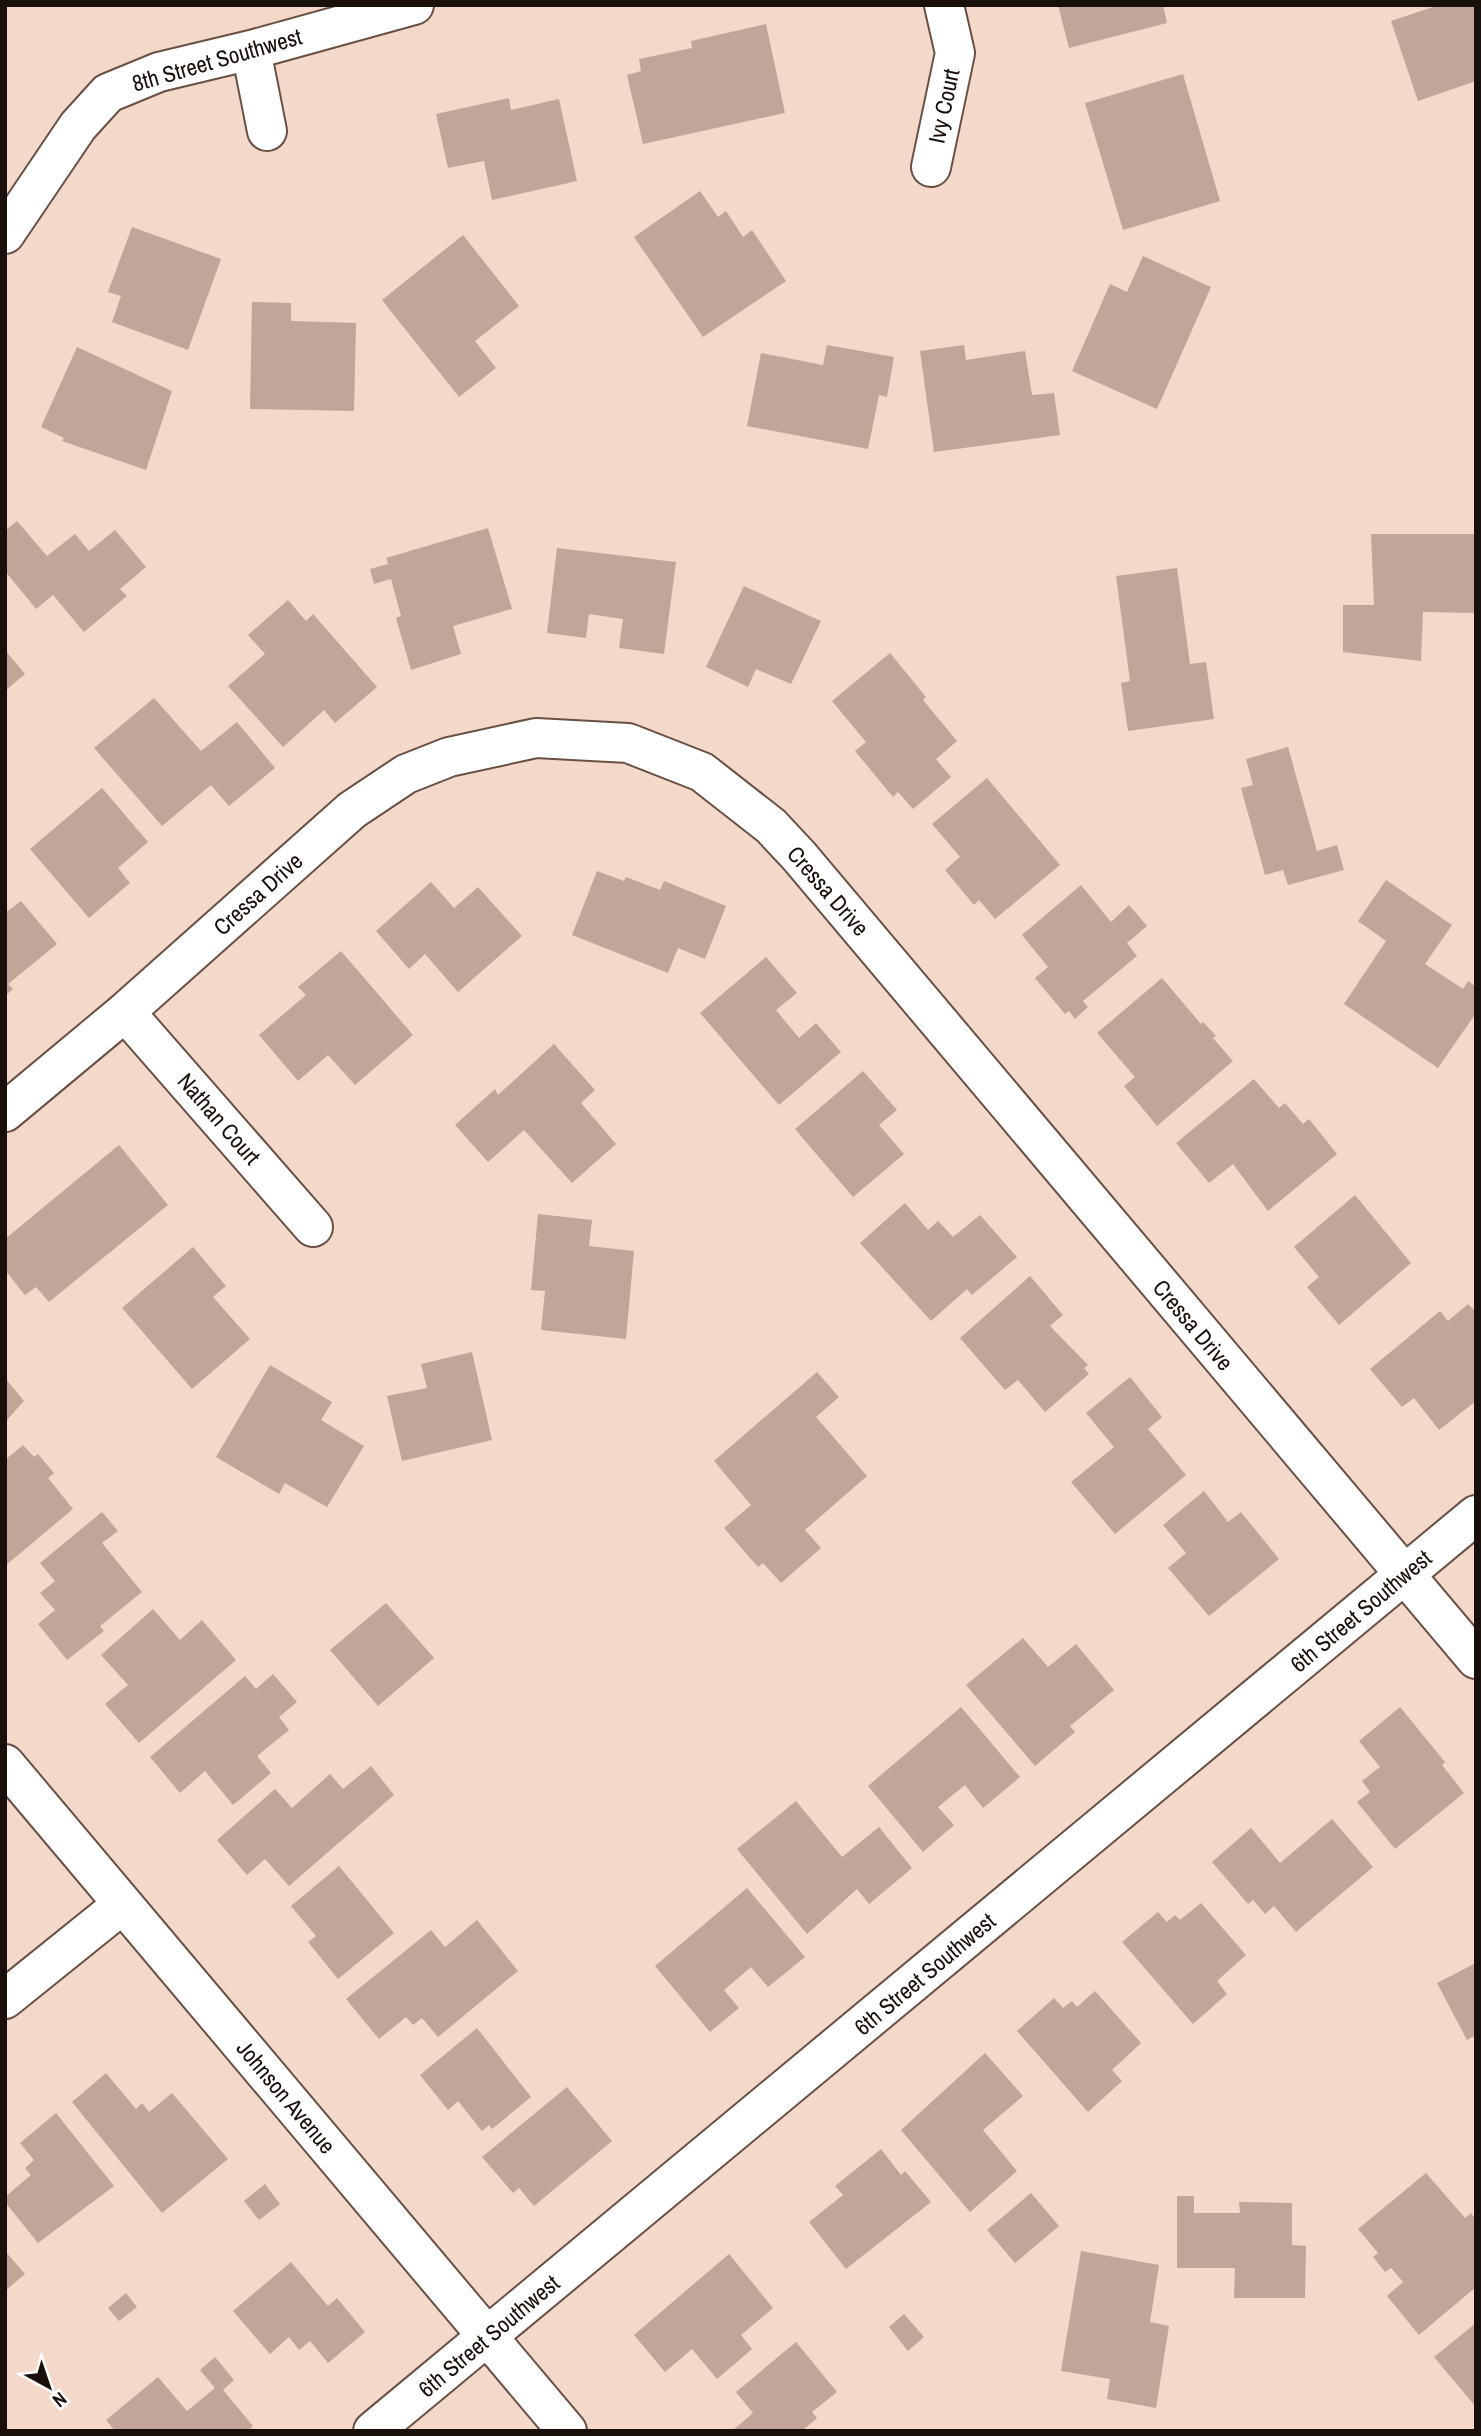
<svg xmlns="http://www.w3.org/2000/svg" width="1481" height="2436" viewBox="0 0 1481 2436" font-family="'Archivo Narrow',sans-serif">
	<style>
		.building { fill: #c0a598 }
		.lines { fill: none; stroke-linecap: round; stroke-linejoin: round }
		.minor-casing { stroke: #685044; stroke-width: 42 }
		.minor { stroke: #fff; stroke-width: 38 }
		.labels { text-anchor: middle; stroke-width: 5; stroke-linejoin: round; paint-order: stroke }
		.street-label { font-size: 23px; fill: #190f0b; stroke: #fff }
	</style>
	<rect width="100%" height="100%" fill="#f4d8ca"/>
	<path class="building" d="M 1058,5 L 1163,5 L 1167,23 L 1069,48 Z
		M 1439,5 L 1476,5 L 1476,81 L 1418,101 L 1391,21 Z
		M 766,24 L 785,113 L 643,144 L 627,75 L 641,71 L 639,59 L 692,48 L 691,41 Z
		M 1183,74 L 1220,201 L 1123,230 L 1085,103 Z
		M 509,98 L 511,110 L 559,99 L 577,181 L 492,200 L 484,161 L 448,168 L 436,114 Z
		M 700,191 L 718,217 L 726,211 L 743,237 L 752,230 L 786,281 L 703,337 L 634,237 Z
		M 132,227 L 221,259 L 188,350 L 112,322 L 121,296 L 108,292 Z
		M 463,235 L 519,306 L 475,341 L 496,368 L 459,397 L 382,300 Z
		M 1143,256 L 1211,287 L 1157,409 L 1072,371 L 1110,284 L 1127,292 Z
		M 252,302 L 291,303 L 291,321 L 356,323 L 354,411 L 250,409 Z
		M 827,345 L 894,357 L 887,397 L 879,395 L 868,449 L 747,426 L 761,353 L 823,365 Z
		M 964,345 L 966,360 L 1025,351 L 1032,395 L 1054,393 L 1060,435 L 934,452 L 920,351 Z
		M 77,347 L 172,391 L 146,470 L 62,441 L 64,438 L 41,427 Z
		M 17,521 L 47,556 L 75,534 L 89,551 L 115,530 L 146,567 L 120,589 L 127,596 L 84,632 L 53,595 L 36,609 L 5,571 L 5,531 Z
		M 488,528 L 512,609 L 453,626 L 461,654 L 411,670 L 396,618 L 401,616 L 391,579 L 374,584 L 370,569 L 388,564 L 386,558 Z
		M 1371,534 L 1476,534 L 1476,613 L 1423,612 L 1421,661 L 1343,652 L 1343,605 L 1374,605 Z
		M 557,548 L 676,562 L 664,654 L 619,648 L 623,619 L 589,614 L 586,638 L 547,633 Z
		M 1177,568 L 1190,664 L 1206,662 L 1214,719 L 1128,731 L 1121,683 L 1130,681 L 1116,576 Z
		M 744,586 L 821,621 L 791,684 L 756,669 L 748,687 L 706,667 Z
		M 288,600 L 306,621 L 313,614 L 377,687 L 335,723 L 324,710 L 283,747 L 228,686 L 265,654 L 248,635 Z
		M 5,650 L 25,674 L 5,691 Z
		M 890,653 L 926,697 L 923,700 L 957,741 L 936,759 L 951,777 L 913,809 L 898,792 L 893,797 L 855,751 L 866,742 L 832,701 Z
		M 154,698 L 201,751 L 237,722 L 275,768 L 229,806 L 211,785 L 162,826 L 94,748 Z
		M 1288,747 L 1317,851 L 1337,845 L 1344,870 L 1288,885 L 1283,870 L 1265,875 L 1241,788 L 1253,785 L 1246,759 Z
		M 987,778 L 1060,865 L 995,919 L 979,900 L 974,905 L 945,870 L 960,857 L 932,824 Z
		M 102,788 L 148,842 L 118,868 L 130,883 L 89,918 L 30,849 Z
		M 597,871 L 624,881 L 626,877 L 660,890 L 664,881 L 726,906 L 705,959 L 678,948 L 668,973 L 572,935 Z
		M 1386,880 L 1452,925 L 1425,964 L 1463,989 L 1468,981 L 1476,987 L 1476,1013 L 1438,1068 L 1344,1004 L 1386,941 L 1358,921 Z
		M 431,882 L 454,908 L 478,887 L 522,936 L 458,992 L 425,954 L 409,969 L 376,931 Z
		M 1081,885 L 1111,922 L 1129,905 L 1147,926 L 1127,943 L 1137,956 L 1083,1001 L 1088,1007 L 1075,1019 L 1069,1011 L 1065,1014 L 1035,978 L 1048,967 L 1022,935 Z
		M 21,901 L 57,944 L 8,984 L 13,989 L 5,996 L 5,913 Z
		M 341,951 L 413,1035 L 355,1085 L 328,1055 L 298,1081 L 259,1035 L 306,995 L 298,987 Z
		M 766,957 L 797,993 L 776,1010 L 799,1038 L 816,1023 L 841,1052 L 779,1105 L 700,1013 Z
		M 1162,978 L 1201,1024 L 1203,1022 L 1216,1036 L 1213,1038 L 1233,1061 L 1157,1126 L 1124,1086 L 1135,1077 L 1097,1033 Z
		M 554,1044 L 595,1090 L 581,1103 L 616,1144 L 572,1183 L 524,1130 L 488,1162 L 455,1125 L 495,1089 L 498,1095 Z
		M 863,1071 L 897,1110 L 879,1125 L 904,1154 L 853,1197 L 795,1129 Z
		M 1254,1079 L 1279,1108 L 1285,1103 L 1303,1124 L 1309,1119 L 1337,1154 L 1268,1211 L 1233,1164 L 1209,1183 L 1176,1143 Z
		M 119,1145 L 168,1205 L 49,1302 L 36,1287 L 25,1295 L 5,1270 L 5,1239 Z
		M 1355,1195 L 1411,1263 L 1339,1325 L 1307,1287 L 1319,1277 L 1294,1247 Z
		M 905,1203 L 928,1230 L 938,1221 L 953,1237 L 980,1215 L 1017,1257 L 972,1295 L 967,1289 L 931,1321 L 860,1243 Z
		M 538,1214 L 592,1220 L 589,1246 L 634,1251 L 626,1339 L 541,1330 L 545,1291 L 531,1290 Z
		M 193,1247 L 226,1286 L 213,1297 L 250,1339 L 192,1389 L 122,1308 Z
		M 1030,1276 L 1063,1315 L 1050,1326 L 1088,1365 L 1084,1368 L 1089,1374 L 1045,1412 L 1018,1380 L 1005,1390 L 960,1338 Z
		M 1468,1304 L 1476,1312 L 1476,1401 L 1439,1430 L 1414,1398 L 1402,1407 L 1370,1369 L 1440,1311 L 1448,1321 Z
		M 472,1352 L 492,1440 L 402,1461 L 387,1396 L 427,1388 L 421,1364 Z
		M 270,1365 L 332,1402 L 321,1420 L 364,1446 L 327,1507 L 285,1483 L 279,1494 L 216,1457 Z
		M 817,1372 L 839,1397 L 816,1417 L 867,1476 L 805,1530 L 821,1548 L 781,1583 L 763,1563 L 758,1567 L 724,1528 L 751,1505 L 714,1461 Z
		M 1130,1377 L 1162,1417 L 1148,1429 L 1186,1475 L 1115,1534 L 1071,1482 L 1114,1447 L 1086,1413 Z
		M 5,1378 L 24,1401 L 5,1422 Z
		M 23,1445 L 34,1457 L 38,1454 L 54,1473 L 48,1478 L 73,1509 L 5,1566 L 5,1460 Z
		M 1204,1491 L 1228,1522 L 1241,1512 L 1279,1559 L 1209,1616 L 1168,1568 L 1186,1553 L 1163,1525 Z
		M 102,1512 L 118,1531 L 102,1543 L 142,1592 L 100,1626 L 104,1631 L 67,1660 L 38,1624 L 55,1610 L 40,1593 L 55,1581 L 40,1563 Z
		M 386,1603 L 434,1658 L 378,1706 L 330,1650 Z
		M 153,1609 L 180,1640 L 202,1620 L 236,1660 L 139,1743 L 105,1704 L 128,1685 L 101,1655 Z
		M 1023,1638 L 1048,1667 L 1076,1644 L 1114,1690 L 1070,1726 L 1075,1732 L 1035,1766 L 966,1685 Z
		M 273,1674 L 297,1702 L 279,1717 L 289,1730 L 257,1756 L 271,1773 L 233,1805 L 205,1771 L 180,1793 L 150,1757 L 245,1676 L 256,1689 Z
		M 961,1707 L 1020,1777 L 983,1808 L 965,1785 L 938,1807 L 954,1825 L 923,1852 L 868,1786 Z
		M 1400,1707 L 1445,1762 L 1442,1765 L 1464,1793 L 1395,1849 L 1357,1802 L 1370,1792 L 1362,1781 L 1380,1767 L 1359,1741 Z
		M 371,1766 L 394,1795 L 289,1886 L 265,1859 L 247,1875 L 217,1840 L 275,1789 L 292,1808 L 330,1774 L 343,1789 Z
		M 796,1801 L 842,1857 L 879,1827 L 912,1868 L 869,1904 L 857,1889 L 807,1934 L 737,1849 Z
		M 1332,1819 L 1373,1867 L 1296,1932 L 1274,1906 L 1265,1914 L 1253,1900 L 1248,1904 L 1212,1862 L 1251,1828 L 1280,1863 Z
		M 339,1866 L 394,1933 L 338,1979 L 308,1942 L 316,1936 L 291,1906 Z
		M 747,1888 L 805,1957 L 768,1987 L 751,1967 L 724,1990 L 739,2008 L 710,2032 L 655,1966 Z
		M 1201,1903 L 1246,1955 L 1217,1981 L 1227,1994 L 1193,2024 L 1122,1942 L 1158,1912 L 1167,1922 L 1175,1915 L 1180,1920 Z
		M 477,1920 L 518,1971 L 438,2037 L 422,2018 L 413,2025 L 406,2017 L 379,2039 L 346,1999 L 431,1930 L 445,1947 Z
		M 1476,1963 L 1476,2035 L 1467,2040 L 1437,1983 Z
		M 1095,1991 L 1141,2043 L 1112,2070 L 1122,2081 L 1088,2112 L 1017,2031 L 1054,1998 L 1063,2008 L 1072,2001 L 1077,2007 Z
		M 477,2028 L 531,2097 L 492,2129 L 489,2125 L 482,2131 L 458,2101 L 448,2110 L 420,2075 Z
		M 985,2053 L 1023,2096 L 983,2130 L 1017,2171 L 970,2212 L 901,2130 Z
		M 106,2073 L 136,2109 L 142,2103 L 149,2112 L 172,2093 L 228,2159 L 162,2213 L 72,2102 Z
		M 567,2087 L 612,2141 L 534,2206 L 519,2188 L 513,2193 L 482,2157 Z
		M 56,2113 L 114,2186 L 38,2243 L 5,2202 L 5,2197 L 31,2175 L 25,2168 L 34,2160 L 20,2143 Z
		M 881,2149 L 901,2175 L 905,2171 L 931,2202 L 846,2269 L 809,2222 L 843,2195 L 835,2186 Z
		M 1426,2173 L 1465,2218 L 1471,2213 L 1476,2220 L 1476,2287 L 1419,2335 L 1387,2296 L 1403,2282 L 1391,2268 L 1385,2272 L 1373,2257 L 1378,2253 L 1358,2229 Z
		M 265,2184 L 280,2204 L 259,2220 L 244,2201 Z
		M 1031,2193 L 1059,2226 L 1015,2263 L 987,2230 Z
		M 1177,2196 L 1194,2196 L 1194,2213 L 1240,2213 L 1239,2202 L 1292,2203 L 1292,2245 L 1306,2246 L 1305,2298 L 1234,2298 L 1235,2268 L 1177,2268 Z
		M 5,2251 L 25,2274 L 5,2291 Z
		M 1081,2251 L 1159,2265 L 1150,2322 L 1169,2326 L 1156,2408 L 1107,2399 L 1110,2379 L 1061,2371 Z
		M 729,2254 L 773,2308 L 741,2335 L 752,2349 L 717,2379 L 692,2349 L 665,2372 L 634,2335 Z
		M 291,2262 L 328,2306 L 337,2298 L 365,2332 L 328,2363 L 310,2341 L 299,2350 L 289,2337 L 270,2354 L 233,2311 Z
		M 126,2293 L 137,2307 L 119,2321 L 108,2308 Z
		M 904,2314 L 924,2337 L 908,2351 L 889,2327 Z
		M 1476,2323 L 1476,2407 L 1434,2357 Z
		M 796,2342 L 837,2392 L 812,2412 L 817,2418 L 802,2431 L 732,2431 L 753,2413 L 736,2392 Z
		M 215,2357 L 234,2380 L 223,2390 L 253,2426 L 248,2431 L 115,2431 L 106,2420 L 158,2377 L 187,2411 L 215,2388 L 200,2370 Z"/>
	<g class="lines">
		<defs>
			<path id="minor" d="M 251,50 L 267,131
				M 931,167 L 955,53 L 944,5
				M 5,234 L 78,126 L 108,93 L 159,72 L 251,50 L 414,5
				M 125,1012 L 313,1227
				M 5,1112 L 125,1012 L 352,810 L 406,774 L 449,757 L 536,738 L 628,743 L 702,772 L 771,826 L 799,856 L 1476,1659
				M 5,1764 L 567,2431
				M 5,1999 L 123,1904
				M 373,2431 L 1476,1515"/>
		</defs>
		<use href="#minor" class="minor-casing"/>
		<use href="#minor" class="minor"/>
	</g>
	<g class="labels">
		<g class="street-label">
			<text transform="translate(217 60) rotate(-16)" y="8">8th Street Southwest</text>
			<text transform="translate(944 106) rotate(-78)" y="8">Ivy Court</text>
			<text transform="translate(828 891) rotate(49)" y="8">Cressa Drive</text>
			<text transform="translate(258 894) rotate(-42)" y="8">Cressa Drive</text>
			<text transform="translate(219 1119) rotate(49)" y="8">Nathan Court</text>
			<text transform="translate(1193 1325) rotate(50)" y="8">Cressa Drive</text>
			<text transform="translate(1361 1611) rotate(-40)" y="8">6th Street Southwest</text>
			<text transform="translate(925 1974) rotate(-40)" y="8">6th Street Southwest</text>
			<text transform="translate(286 2097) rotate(50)" y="8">Johnson Avenue</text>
			<text transform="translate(489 2336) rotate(-40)" y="8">6th Street Southwest</text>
		</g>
	</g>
	<rect width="1481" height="2436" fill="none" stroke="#190f0b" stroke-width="14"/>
	<g transform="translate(49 2387) rotate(140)" stroke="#ffffff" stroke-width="5" paint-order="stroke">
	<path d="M0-5L12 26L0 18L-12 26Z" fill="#190f0b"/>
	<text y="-10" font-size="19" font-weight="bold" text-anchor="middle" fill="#190f0b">N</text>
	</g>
</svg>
